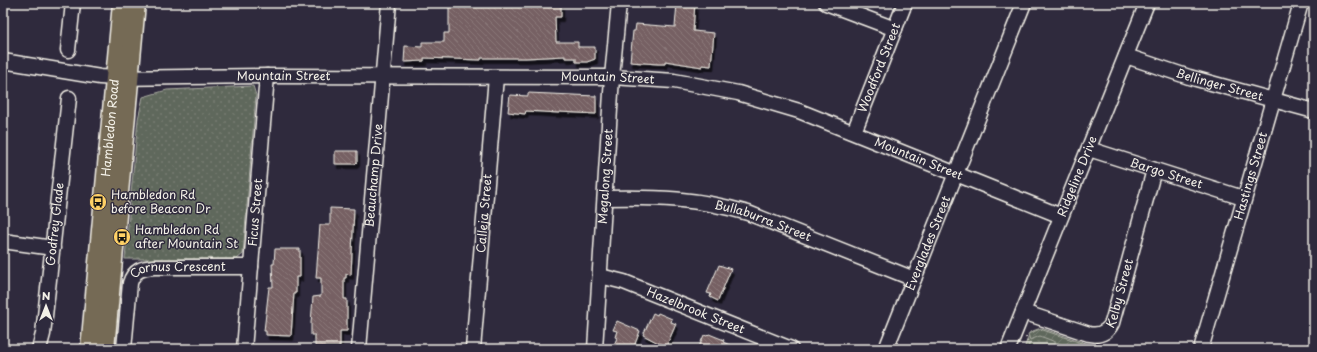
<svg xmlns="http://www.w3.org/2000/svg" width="1317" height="352" viewBox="0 0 1317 352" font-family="'Playpen Sans',sans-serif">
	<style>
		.grass { fill: url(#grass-dots); stroke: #aaaca2 }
		.garden { fill: url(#garden-furrows); stroke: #aaaca2 }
		.building { fill: url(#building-back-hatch); stroke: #f4f1e8; filter: url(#shadow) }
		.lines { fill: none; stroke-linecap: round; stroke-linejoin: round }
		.minor-casing { stroke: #f4f1e8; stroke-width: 17 }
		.major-casing { stroke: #f4f1e8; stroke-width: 21 }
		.path { stroke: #f4f1e8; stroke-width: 2; stroke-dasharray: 1 3; stroke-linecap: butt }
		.minor { stroke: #2f2a3d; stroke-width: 14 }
		.major { stroke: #756a55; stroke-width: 18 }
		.labels { text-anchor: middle; stroke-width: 3; stroke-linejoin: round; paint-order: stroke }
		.street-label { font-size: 12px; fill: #f4f1e8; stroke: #2f2a3d }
		.poi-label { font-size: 12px; fill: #f4f1e8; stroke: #2f2a3d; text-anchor: start }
	</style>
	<defs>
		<pattern id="grass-dots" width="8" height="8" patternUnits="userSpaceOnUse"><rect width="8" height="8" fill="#5f675b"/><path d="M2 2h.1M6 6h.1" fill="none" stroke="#777d73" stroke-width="1.8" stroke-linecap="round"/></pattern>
		<pattern id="garden-furrows" width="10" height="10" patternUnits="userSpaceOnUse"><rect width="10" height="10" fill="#5f675b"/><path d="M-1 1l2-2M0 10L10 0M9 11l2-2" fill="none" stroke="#777d73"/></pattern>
		<pattern id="building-back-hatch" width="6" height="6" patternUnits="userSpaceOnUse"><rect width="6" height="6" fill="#766163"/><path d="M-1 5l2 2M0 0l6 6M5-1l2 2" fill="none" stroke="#8a7879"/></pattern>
		<filter id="shadow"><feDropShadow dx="2.5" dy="4.5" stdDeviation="0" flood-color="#0009"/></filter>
	</defs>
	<rect width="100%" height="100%" fill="#2f2a3d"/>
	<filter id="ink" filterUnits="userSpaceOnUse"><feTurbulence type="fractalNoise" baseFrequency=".025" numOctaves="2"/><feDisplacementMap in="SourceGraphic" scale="8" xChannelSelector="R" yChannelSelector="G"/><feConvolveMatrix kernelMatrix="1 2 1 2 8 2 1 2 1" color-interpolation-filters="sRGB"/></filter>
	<g filter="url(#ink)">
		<path class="grass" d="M 253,86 L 256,95 L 243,254 L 237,259 L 125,259 L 138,119 L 143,97 L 167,90 Z
			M 1041,328 L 1104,349 L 1024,349 L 1030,332 Z"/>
		<path class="garden" d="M 1040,329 L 1099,349 L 1073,349 L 1040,336 L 1030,340 L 1028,334 Z"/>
		<path class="building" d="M 449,3 L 561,3 L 561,17 L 555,17 L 556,42 L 578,42 L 578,47 L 595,47 L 595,59 L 587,62 L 576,62 L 576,58 L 565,58 L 565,56 L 526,58 L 481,58 L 481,60 L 424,58 L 424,61 L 404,62 L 405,46 L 422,47 L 422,42 L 444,42 L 444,33 L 449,33 Z
			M 677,3 L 695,3 L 693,31 L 714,33 L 711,66 L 702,65 L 702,67 L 665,61 L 665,64 L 658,64 L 630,62 L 633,31 L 635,31 L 636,24 L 675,27 Z
			M 528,93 L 596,96 L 596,114 L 559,112 L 559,113 L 526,111 L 525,114 L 508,112 L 510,95 L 528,96 Z
			M 335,151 L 357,151 L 357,162 L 355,164 L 335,164 Z
			M 330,208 L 354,209 L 351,275 L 346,274 L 346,278 L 344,278 L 344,299 L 347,299 L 347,331 L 340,331 L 340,346 L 315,346 L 315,335 L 311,335 L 311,323 L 313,297 L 321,296 L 321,278 L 316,278 L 320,225 L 330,225 Z
			M 275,249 L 300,249 L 300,277 L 296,277 L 296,293 L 294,293 L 291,336 L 266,335 L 266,331 L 264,331 L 269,287 L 273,287 L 272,264 L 274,264 Z
			M 719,265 L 731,269 L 718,301 L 710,297 L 711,294 L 707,293 Z
			M 653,313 L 657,315 L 658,313 L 672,319 L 671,322 L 676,324 L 666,347 L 643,335 Z
			M 617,321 L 640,331 L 633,349 L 617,349 L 613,347 L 617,338 L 615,337 L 617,331 L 613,330 Z
			M 709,334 L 724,340 L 723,342 L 738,349 L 698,349 L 704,335 L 707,336 Z"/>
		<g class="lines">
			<defs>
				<g id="minor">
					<path d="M 826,3 L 895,29"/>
					<path d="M 68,50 L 73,3"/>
					<path id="s1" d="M 1126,56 L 1189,77 L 1314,111"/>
					<path id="s2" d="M 3,61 L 100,77 L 115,78 L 267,76 L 612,77 L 674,81 L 738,93 L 799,111 L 1061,216"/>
					<path id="s3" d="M 854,132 L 905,3"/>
					<path id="s4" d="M 1089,149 L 1243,198"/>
					<path id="s5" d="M 605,198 C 657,197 697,198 748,213 L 914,279"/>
					<path d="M 3,241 L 53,248"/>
					<path id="s6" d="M 600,276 L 624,282 L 791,349"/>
					<path id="s7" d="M 1023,312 L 1089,334 C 1099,336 1107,333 1112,323 L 1154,170"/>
					<path id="s8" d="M 39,349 L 43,334 L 69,98"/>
					<path id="s9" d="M 124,349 L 130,283 C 134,270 142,268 154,267 L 251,267"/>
					<path id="s10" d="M 244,349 L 267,76"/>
					<path id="s11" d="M 359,349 L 389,3"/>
					<path id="s12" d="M 473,349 L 496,77"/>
					<path id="s13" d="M 595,349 L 612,77 L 619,3"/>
					<path id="s14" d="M 886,349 L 1024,3"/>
					<path id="s15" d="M 1008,349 L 1147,3"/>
					<path id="s16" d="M 1201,349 L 1301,3"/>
				</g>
				<g id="major">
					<path id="s17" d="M 90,349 L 122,3"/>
					<path d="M 105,349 L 136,3"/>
				</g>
			</defs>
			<use href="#minor" class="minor-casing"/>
			<use href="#major" class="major-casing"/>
			<path class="path" d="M 1026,337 L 1030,349
				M 1103,349 L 1104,349"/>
			<use href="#minor" class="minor"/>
			<use href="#major" class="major"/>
		</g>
	</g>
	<defs>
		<symbol id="bus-disc" viewBox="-11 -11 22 22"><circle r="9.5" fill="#ffd166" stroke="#2f2a3d"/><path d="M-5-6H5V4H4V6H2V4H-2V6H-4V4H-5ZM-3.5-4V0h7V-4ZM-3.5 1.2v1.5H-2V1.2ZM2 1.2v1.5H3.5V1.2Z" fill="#111"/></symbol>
	</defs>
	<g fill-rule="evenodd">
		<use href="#bus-disc" x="88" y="192" width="20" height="20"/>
		<use href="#bus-disc" x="112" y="227" width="20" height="20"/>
	</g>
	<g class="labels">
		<g class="street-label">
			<text dy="4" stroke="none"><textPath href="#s3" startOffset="69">Woodford Street</textPath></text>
			<text dy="4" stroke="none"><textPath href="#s2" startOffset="282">Mountain Street</textPath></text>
			<text dy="4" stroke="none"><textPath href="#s2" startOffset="606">Mountain Street</textPath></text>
			<text dy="4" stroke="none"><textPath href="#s1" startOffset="98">Bellinger Street</textPath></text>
			<text dy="4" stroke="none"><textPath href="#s17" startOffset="222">Hambledon Road</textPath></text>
			<text dy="4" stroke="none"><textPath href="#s2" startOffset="930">Mountain Street</textPath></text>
			<text dy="4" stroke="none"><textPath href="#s4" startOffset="81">Bargo Street</textPath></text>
			<text dy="4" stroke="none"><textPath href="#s11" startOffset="174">Beauchamp Drive</textPath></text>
			<text dy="4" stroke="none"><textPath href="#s13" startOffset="173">Megalong Street</textPath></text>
			<text dy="4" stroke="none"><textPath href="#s15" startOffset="186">Ridgeline Drive</textPath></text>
			<text dy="4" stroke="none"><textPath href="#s16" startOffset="180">Hastings Street</textPath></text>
			<text dy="4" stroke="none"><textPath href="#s10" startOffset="137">Ficus Street</textPath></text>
			<text dy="4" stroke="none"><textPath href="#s12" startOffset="136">Calleja Street</textPath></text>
			<text dy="4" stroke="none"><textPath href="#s5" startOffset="161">Bullaburra Street</textPath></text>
			<text dy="4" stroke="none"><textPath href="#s8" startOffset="126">Godfrey Glade</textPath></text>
			<text dy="4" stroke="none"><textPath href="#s14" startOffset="114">Everglades Street</textPath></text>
			<text dy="4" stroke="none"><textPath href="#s9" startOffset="121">Cornus Crescent</textPath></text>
			<text dy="4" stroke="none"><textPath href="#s7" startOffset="128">Kelby Street</textPath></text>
			<text dy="4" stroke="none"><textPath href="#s6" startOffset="102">Hazelbrook Street</textPath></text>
		</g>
		<g class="poi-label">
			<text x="111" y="199">Hambledon Rd<tspan x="111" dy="14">before Beacon Dr</tspan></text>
			<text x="135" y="234">Hambledon Rd<tspan x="135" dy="14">after Mountain St</tspan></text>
		</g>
	</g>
	<rect width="1317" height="352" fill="none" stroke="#2f2a3d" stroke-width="16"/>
	<rect x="8" y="8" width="1301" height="336" fill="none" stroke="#f4f1e8" stroke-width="1.5" filter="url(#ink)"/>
	<g transform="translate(46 306)" stroke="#2f2a3d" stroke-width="3" paint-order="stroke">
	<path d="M0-3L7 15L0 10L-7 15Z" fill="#f4f1e8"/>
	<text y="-6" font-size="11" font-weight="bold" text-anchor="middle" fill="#f4f1e8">N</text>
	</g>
</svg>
